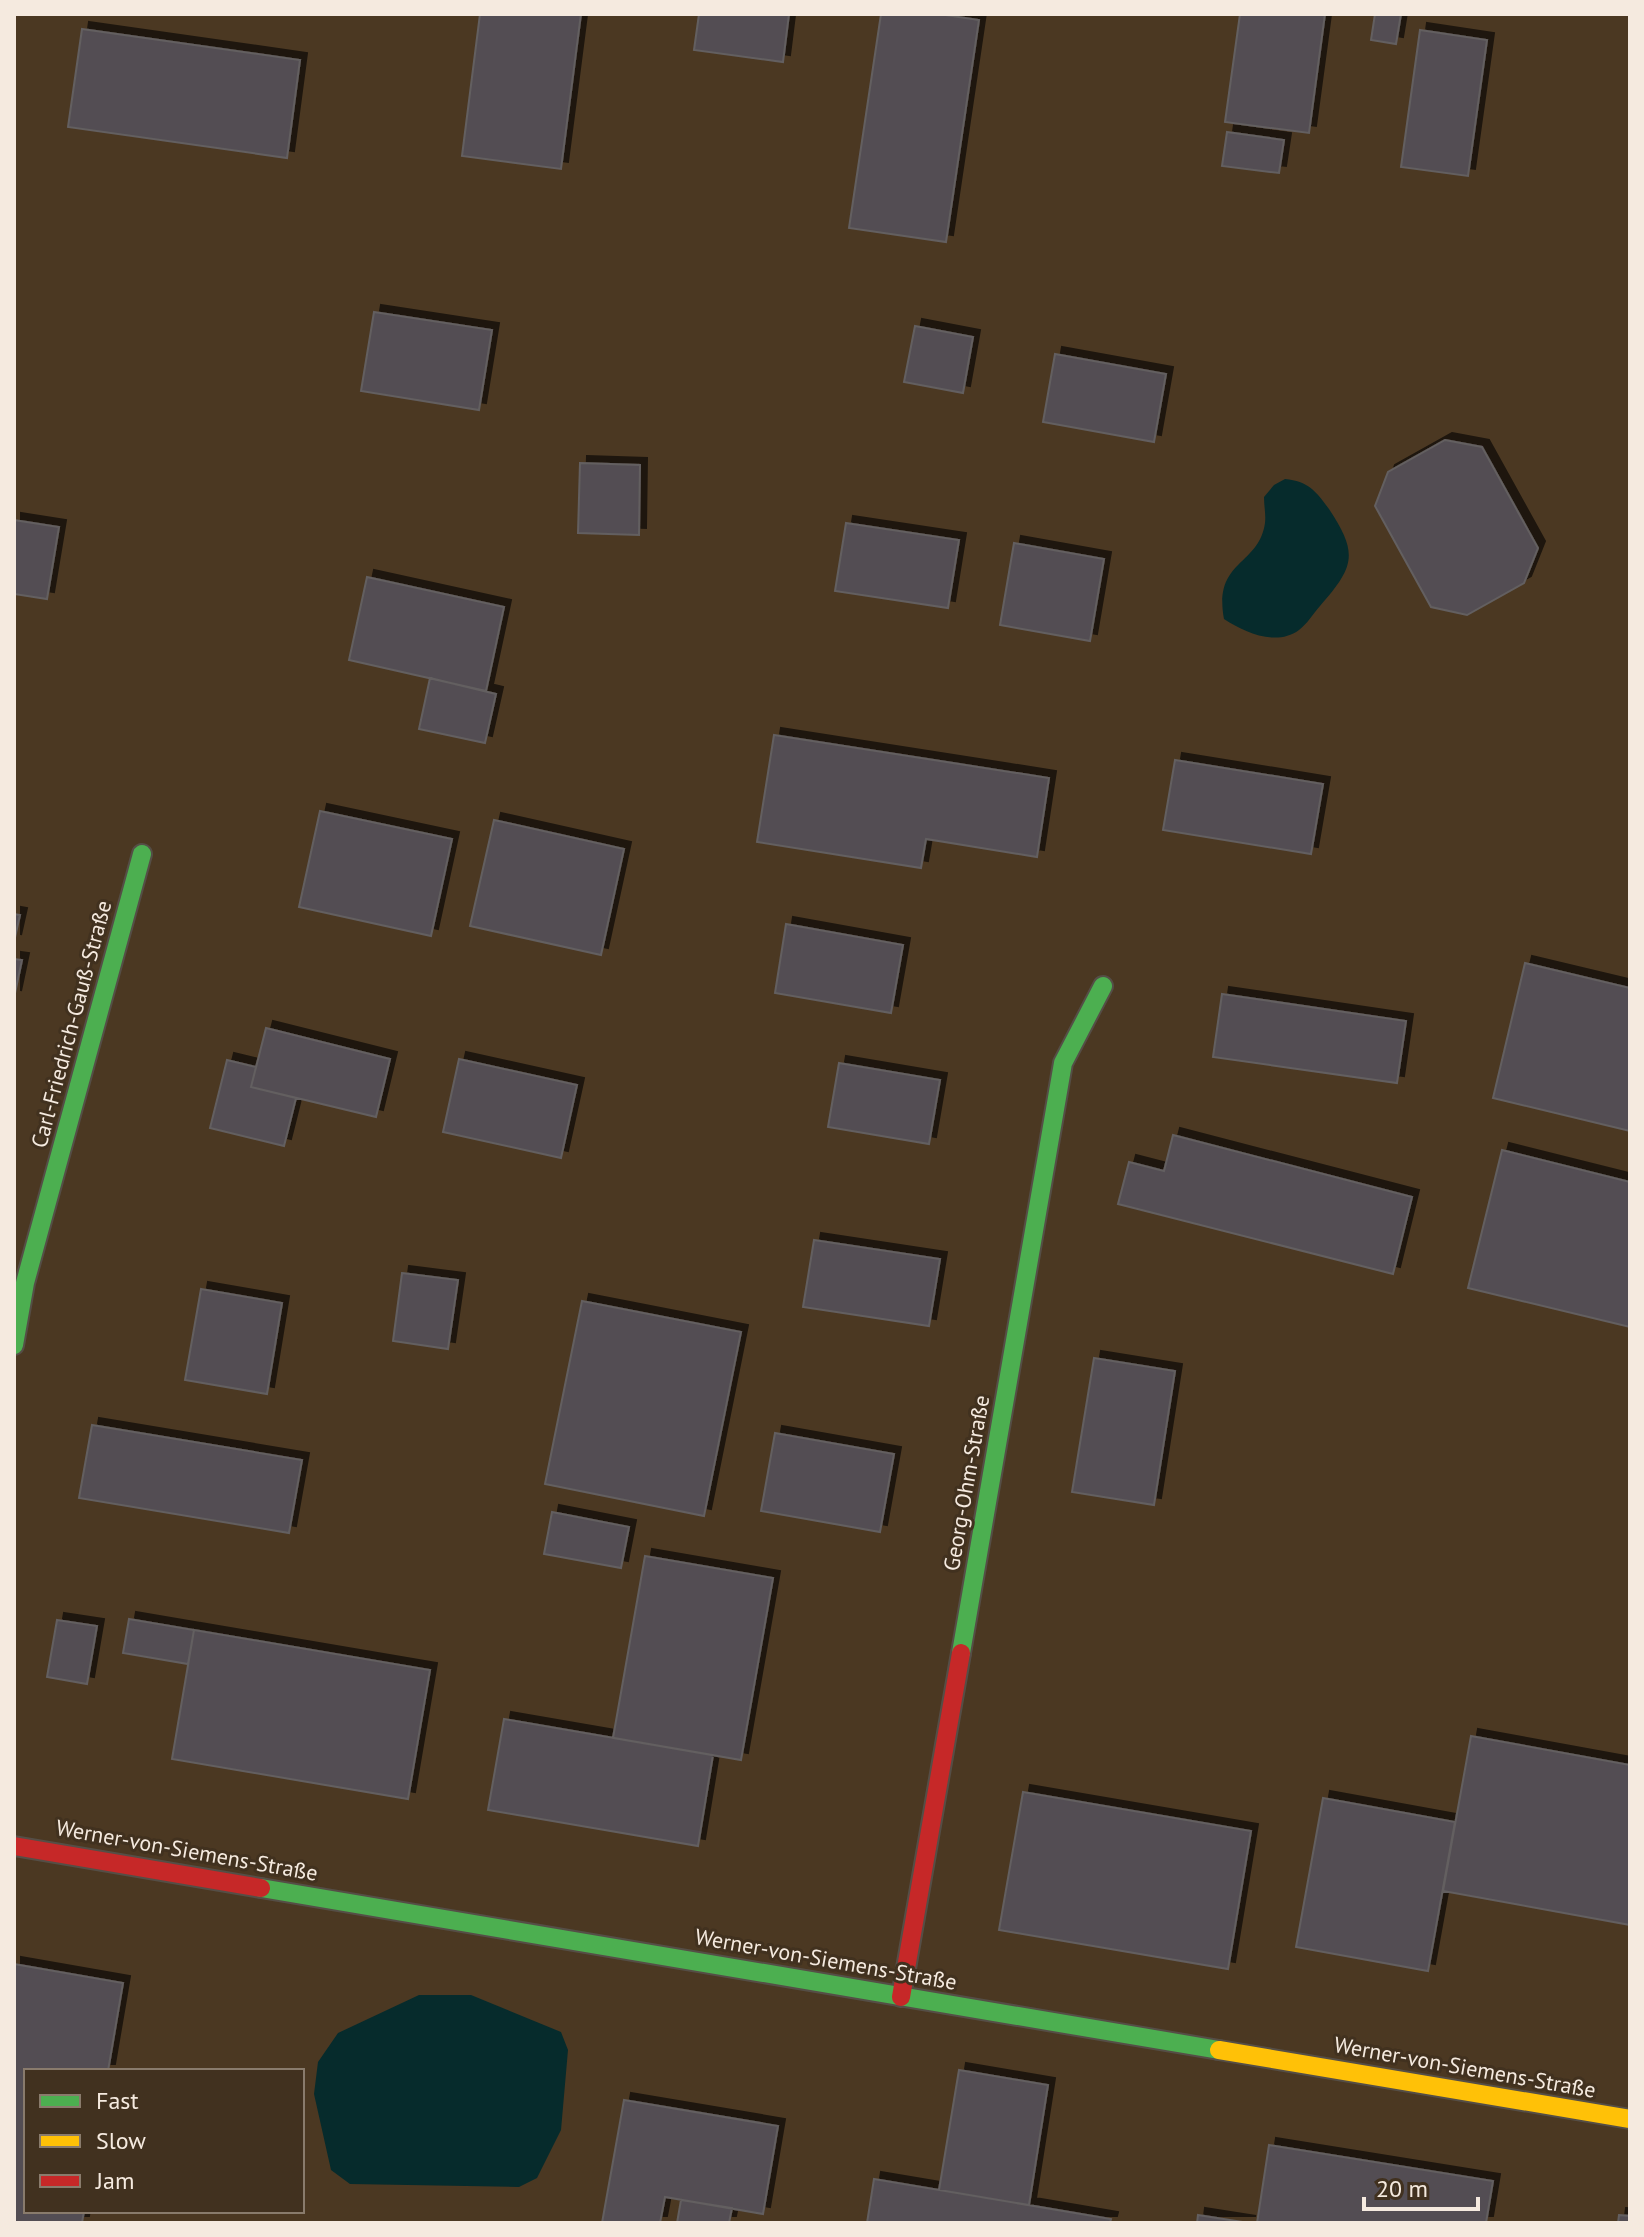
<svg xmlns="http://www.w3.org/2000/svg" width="1644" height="2237" viewBox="0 0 1644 2237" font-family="'PT Sans',sans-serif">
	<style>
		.built { fill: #4b3822; fill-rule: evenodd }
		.water { fill: #062b2c }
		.building { fill: #534e53; stroke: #635f60; stroke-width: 2; filter: url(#shadow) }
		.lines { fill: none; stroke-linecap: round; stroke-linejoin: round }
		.fast-casing { stroke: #554e46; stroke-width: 22 }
		.slow-casing { stroke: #554e46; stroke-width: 22 }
		.jam-casing { stroke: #554e46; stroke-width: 22 }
		.fast { stroke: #4caf50; stroke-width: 18 }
		.slow { stroke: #ffc107; stroke-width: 18 }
		.jam { stroke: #c62828; stroke-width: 18 }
		.labels { text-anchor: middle; stroke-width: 6; stroke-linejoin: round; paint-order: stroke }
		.street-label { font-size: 22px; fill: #f5eadf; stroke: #41311f }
	</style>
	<defs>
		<filter id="shadow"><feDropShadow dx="7" dy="-7" stdDeviation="0" flood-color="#0009"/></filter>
	</defs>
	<rect width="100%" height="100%" fill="#393027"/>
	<path class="built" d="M 14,14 L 1630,14 L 1630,2223 L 14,2223 ZM 26,2071 L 302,2071 L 302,2211 L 26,2211 Z"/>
	<path class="water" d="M 1285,479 C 1308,481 1316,491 1329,509 C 1359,554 1354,567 1320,606 C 1313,614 1307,624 1299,630 C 1276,647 1244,632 1224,619 C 1213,560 1259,566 1265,523 C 1266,515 1264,506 1264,497 L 1274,485 Z
		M 419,1995 L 471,1995 L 561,2032 L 568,2050 L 561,2130 L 537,2178 L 519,2187 L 350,2184 L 331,2170 L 314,2094 L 318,2062 L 338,2033 Z"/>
	<path class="building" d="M 480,14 L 581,14 L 561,169 L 462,156 Z
		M 699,14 L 789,14 L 783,62 L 694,50 Z
		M 881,14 L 939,14 L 979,20 L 946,242 L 849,228 Z
		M 1240,14 L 1325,14 L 1309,133 L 1225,122 Z
		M 1375,14 L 1401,14 L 1396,44 L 1371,40 Z
		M 82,29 L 300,60 L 287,158 L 68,127 Z
		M 1420,30 L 1487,40 L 1468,176 L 1401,167 Z
		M 1227,132 L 1284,140 L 1279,173 L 1222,166 Z
		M 374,312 L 492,330 L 479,410 L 361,391 Z
		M 915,326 L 973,337 L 963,393 L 904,382 Z
		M 1055,354 L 1166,374 L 1154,442 L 1043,422 Z
		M 1445,440 L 1482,447 L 1538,548 L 1524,583 L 1467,615 L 1431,607 L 1375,506 L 1388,472 Z
		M 580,463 L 640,465 L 639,535 L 578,533 Z
		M 14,520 L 59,527 L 47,599 L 14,594 Z
		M 846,523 L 959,540 L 948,608 L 835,591 Z
		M 1014,543 L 1104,559 L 1090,641 L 1000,625 Z
		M 367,577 L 504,607 L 486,691 L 349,660 Z
		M 430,678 L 496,694 L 485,743 L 419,729 Z
		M 774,735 L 1049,778 L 1037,857 L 926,839 L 921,868 L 757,842 Z
		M 1175,760 L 1323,784 L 1311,854 L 1163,830 Z
		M 320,811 L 452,839 L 431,936 L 299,907 Z
		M 494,820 L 624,849 L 601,955 L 470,926 Z
		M 14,914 L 20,915 L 14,942 Z
		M 786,924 L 903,945 L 891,1013 L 775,993 Z
		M 14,959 L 22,960 L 14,998 Z
		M 1525,963 L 1630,988 L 1630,1131 L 1493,1098 Z
		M 1222,994 L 1406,1021 L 1397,1083 L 1213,1057 Z
		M 266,1028 L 390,1059 L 376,1117 L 251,1087 Z
		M 459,1059 L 577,1085 L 561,1158 L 443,1132 Z
		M 227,1060 L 256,1067 L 251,1087 L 296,1098 L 284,1146 L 210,1128 Z
		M 839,1063 L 940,1080 L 929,1144 L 828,1127 Z
		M 1173,1135 L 1412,1197 L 1393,1274 L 1118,1204 L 1129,1162 L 1164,1171 Z
		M 1502,1150 L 1630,1182 L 1630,1327 L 1468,1288 Z
		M 814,1240 L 940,1259 L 929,1326 L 803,1307 Z
		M 402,1273 L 458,1280 L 448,1349 L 393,1341 Z
		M 201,1289 L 282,1303 L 267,1394 L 185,1380 Z
		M 582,1301 L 741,1332 L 704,1516 L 545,1484 Z
		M 1094,1358 L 1175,1371 L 1154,1505 L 1072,1492 Z
		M 92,1425 L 302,1460 L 289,1533 L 79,1498 Z
		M 775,1433 L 894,1454 L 880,1532 L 761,1511 Z
		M 552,1512 L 629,1527 L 621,1568 L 544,1554 Z
		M 645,1556 L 773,1578 L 741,1760 L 613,1738 Z
		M 129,1619 L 194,1630 L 188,1664 L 123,1653 Z
		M 57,1620 L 97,1626 L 87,1684 L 47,1677 Z
		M 194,1630 L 430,1670 L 408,1799 L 172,1759 Z
		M 504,1719 L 713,1755 L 698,1846 L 488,1810 Z
		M 1471,1736 L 1630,1765 L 1630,1925 L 1443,1891 Z
		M 1023,1792 L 1251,1831 L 1228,1969 L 999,1930 Z
		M 1323,1798 L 1455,1822 L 1428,1971 L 1296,1947 Z
		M 14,1964 L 123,1983 L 108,2071 L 26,2071 L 26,2211 L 84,2211 L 82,2223 L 14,2223 Z
		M 959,2070 L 1048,2085 L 1029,2205 L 939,2190 Z
		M 624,2100 L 778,2126 L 763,2214 L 665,2197 L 660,2223 L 602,2223 Z
		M 1269,2145 L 1493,2181 L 1486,2223 L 1257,2223 Z
		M 874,2179 L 1111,2219 L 1110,2223 L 867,2223 Z
		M 681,2200 L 732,2208 L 729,2223 L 677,2223 Z
		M 1198,2215 L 1249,2223 L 1197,2223 Z
		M 1619,2215 L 1630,2216 L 1630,2223 L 1618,2223 Z"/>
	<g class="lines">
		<defs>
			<path id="fast" d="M 14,1345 L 25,1283 L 142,854
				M 961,1653 L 1063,1063 L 1103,986
				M 261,1888 L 1219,2050"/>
			<path id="slow" d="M 1219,2050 L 1630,2119"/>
			<path id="jam" d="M 14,1846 L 261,1888
				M 901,1997 L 961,1653"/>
		</defs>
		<use href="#fast" class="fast-casing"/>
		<use href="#slow" class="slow-casing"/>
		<use href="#jam" class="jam-casing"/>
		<use href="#fast" class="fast"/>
		<use href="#slow" class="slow"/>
		<use href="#jam" class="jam"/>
	</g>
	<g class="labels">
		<g class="street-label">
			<text transform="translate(71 1024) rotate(-75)" y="8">Carl-Friedrich-Gauß-Straße</text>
			<text transform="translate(966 1483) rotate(-80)" y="8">Georg-Ohm-Straße</text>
			<text transform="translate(187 1850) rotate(10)" y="8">Werner-von-Siemens-Straße</text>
			<text transform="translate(826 1959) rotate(10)" y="8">Werner-von-Siemens-Straße</text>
			<text transform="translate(1465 2067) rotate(10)" y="8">Werner-von-Siemens-Straße</text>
		</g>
	</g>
	<rect width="1644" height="2237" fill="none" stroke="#f5eadf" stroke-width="32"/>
	<rect x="24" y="2069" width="280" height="144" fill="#41311f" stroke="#897b6c" stroke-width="2"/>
	<rect x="40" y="2095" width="40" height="12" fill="#4caf50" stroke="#897b6c" stroke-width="2"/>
	<text x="96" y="2109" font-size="24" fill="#f5eadf">Fast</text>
	<rect x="40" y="2135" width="40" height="12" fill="#ffc107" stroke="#897b6c" stroke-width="2"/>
	<text x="96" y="2149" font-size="24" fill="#f5eadf">Slow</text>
	<rect x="40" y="2175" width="40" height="12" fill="#c62828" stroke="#897b6c" stroke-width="2"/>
	<text x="96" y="2189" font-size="24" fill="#f5eadf">Jam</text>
	<path d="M1364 2197v12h114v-12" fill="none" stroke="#f5eadf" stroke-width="4"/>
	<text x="1376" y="2197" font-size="24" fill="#f5eadf" stroke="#41311f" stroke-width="6" paint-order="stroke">20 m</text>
</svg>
